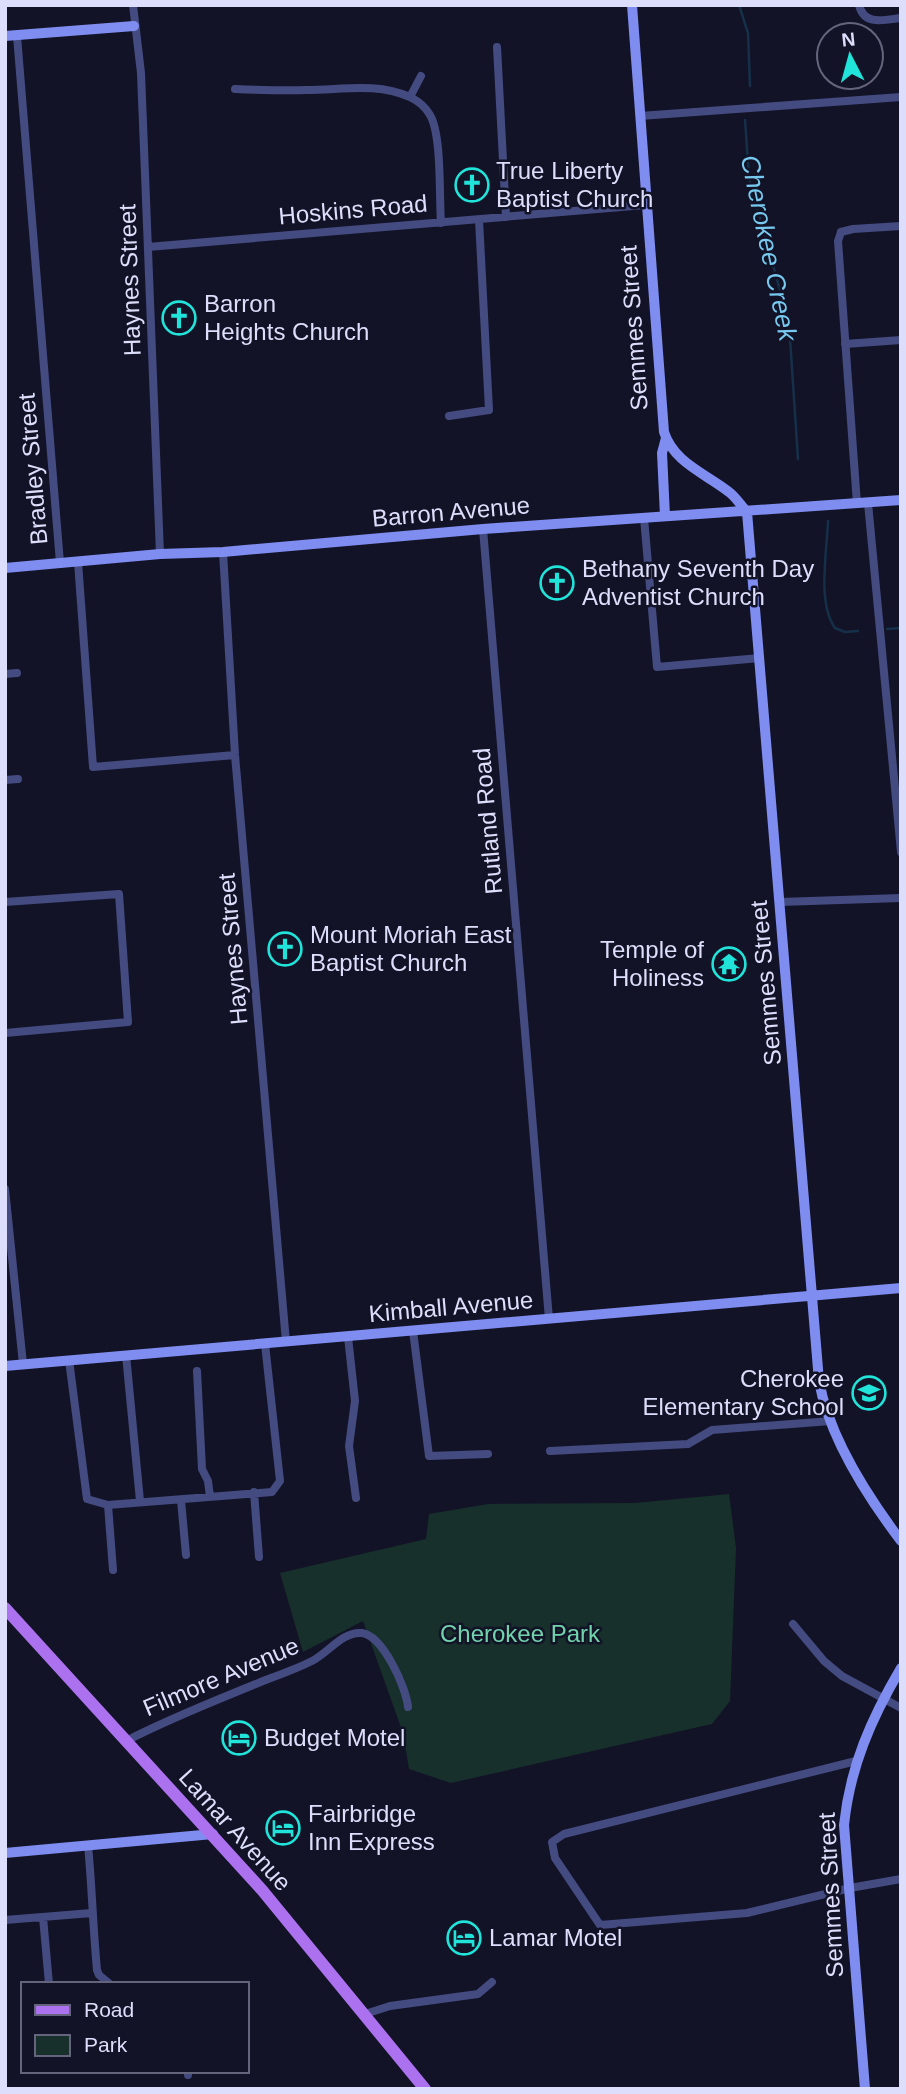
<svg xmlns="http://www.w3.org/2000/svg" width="906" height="2094" viewBox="0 0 906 2094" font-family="Arial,sans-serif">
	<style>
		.green { fill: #17302b }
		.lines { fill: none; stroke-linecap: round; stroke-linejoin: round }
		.stream { stroke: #153048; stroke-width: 2.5 }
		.street { stroke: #444b80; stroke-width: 8 }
		.secondary { stroke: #7f8df0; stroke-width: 10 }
		.primary { stroke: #ac71ee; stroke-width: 12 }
		.labels { text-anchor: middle; stroke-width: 5; stroke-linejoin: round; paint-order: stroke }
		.poi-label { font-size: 24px; fill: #dddefb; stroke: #131327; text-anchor: start }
		.street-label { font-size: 24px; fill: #dddefb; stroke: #131327 }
		.park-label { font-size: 24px; fill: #70d3ac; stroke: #131327 }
		.water-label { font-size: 26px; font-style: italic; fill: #77c9ef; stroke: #131327 }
	</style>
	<rect width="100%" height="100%" fill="#131327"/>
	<path class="green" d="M 729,1494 L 736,1548 L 730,1701 L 712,1724 L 451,1783 L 409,1769 L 403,1733 L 363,1621 L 303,1652 L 280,1573 L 426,1539 L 429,1514 L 488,1504 L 635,1503 Z"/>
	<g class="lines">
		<path class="stream" d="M 739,5 L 748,33 L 750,86
			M 745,120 L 749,178 L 789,323 L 798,459
			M 828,521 C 827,552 817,603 835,628 L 845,632 L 858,631
			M 887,629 L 901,628"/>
		<path class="street" d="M 133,5 L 141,73 L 160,554
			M 859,5 C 864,26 884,20 901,18
			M 17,36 L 60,563
			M 497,47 L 506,217
			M 235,89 C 259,90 283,91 306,90 C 342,90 376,82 410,97 L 421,76
			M 410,97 C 418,101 425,106 430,115 C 442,135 439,197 441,223
			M 640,116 L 901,97
			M 841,232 L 838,241 L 857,504
			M 841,232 L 853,229 L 901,226
			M 148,247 L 645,205
			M 845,344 L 901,340
			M 449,416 L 489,410 L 479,220
			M 868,503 L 901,852
			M 644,518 L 657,667 L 760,658
			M 483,529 L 549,1319
			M 223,552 L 235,755 L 286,1342
			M 78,562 L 93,767 L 235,755
			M 5,674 L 17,673
			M 5,780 L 18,779
			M 5,902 L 119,894 L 128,1022 L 5,1033
			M 780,902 L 901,898
			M 5,1189 L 23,1364
			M 413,1331 L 429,1456 L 488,1454
			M 348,1337 L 355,1401 L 349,1446 L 356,1498
			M 126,1355 L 140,1501
			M 69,1360 L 87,1499 L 108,1505 L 272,1492 L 280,1481 L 265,1344
			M 197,1371 L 202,1469 L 208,1481 L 210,1497
			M 550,1451 L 688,1444 L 712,1430 L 831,1421
			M 254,1492 L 259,1557
			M 181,1500 L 186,1555
			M 108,1505 L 113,1570
			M 793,1624 L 824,1661 L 842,1676 L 901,1708
			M 126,1741 C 170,1718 217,1700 263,1681 C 279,1675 296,1669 312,1661 C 328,1653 343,1631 362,1633 C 383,1636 406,1687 408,1707
			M 856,1761 L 564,1834 L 552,1842 L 555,1858 L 600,1925 L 747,1913 L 850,1888 L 901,1879
			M 88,1845 C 92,1887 93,1928 97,1970 L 99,1975 L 110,1984
			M 43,1917 L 49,1984
			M 5,1920 L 92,1913
			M 365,2014 L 390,2006 L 478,1994 L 492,1982
			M 188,2071 L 188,2075"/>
		<path class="secondary" d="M 632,5 L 664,432 C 674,463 705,473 729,492 C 736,497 741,506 747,512 L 819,1381 C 829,1437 867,1496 901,1541
			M 5,36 L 134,26
			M 665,516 L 662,453 L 666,438
			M 5,568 L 160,554 L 223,552 L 483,529 L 901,500
			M 5,1366 L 901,1288
			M 5,1853 L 213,1834
			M 865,2089 L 844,1825 C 850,1767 871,1719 901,1668"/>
		<path class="primary" d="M 5,1608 L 262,1890 L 425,2089"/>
	</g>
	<defs>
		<symbol id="church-ring" viewBox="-11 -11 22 22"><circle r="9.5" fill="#131327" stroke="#20e4da" stroke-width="1.5"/><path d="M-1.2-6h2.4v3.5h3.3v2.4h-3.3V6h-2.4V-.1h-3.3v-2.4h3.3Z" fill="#20e4da"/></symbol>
		<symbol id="temple-ring" viewBox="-11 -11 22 22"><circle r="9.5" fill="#131327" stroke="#20e4da" stroke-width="1.5"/><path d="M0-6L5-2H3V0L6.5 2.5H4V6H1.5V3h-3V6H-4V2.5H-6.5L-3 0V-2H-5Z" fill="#20e4da"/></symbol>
		<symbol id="school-ring" viewBox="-11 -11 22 22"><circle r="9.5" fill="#131327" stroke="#20e4da" stroke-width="1.5"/><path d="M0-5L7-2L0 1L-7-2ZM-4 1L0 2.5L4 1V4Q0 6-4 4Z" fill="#20e4da"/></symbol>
		<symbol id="hotel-ring" viewBox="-11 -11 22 22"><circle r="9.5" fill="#131327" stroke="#20e4da" stroke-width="1.5"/><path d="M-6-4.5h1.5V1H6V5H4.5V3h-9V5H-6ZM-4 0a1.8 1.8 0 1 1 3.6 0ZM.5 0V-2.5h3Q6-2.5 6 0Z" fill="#20e4da"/></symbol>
	</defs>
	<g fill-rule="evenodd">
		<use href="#church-ring" x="453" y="166" width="38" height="38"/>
		<use href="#church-ring" x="160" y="299" width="38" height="38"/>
		<use href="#church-ring" x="538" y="564" width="38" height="38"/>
		<use href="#church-ring" x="266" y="930" width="38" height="38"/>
		<use href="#temple-ring" x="710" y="945" width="38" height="38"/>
		<use href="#school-ring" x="850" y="1374" width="38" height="38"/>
		<use href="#hotel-ring" x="220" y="1719" width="38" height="38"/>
		<use href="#hotel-ring" x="264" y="1809" width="38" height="38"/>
		<use href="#hotel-ring" x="445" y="1919" width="38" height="38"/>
	</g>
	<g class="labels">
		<g class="poi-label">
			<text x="496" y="179">True Liberty<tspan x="496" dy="28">Baptist Church</tspan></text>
			<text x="204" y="312">Barron<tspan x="204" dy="28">Heights Church</tspan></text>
			<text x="582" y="577">Bethany Seventh Day<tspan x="582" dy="28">Adventist Church</tspan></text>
			<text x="310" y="943">Mount Moriah East<tspan x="310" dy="28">Baptist Church</tspan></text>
			<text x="704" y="958" text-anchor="end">Temple of<tspan x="704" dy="28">Holiness</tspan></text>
			<text x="844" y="1387" text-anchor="end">Cherokee<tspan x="844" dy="28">Elementary School</tspan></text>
			<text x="264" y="1746">Budget Motel</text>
			<text x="308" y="1822">Fairbridge<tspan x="308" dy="28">Inn Express</tspan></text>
			<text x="489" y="1946">Lamar Motel</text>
		</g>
		<g class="street-label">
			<text transform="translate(353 210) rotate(-5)" y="8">Hoskins Road</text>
			<text transform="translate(130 280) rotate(-92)" y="8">Haynes Street</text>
			<text transform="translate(634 328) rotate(-94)" y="8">Semmes Street</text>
			<text transform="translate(33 469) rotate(-95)" y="8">Bradley Street</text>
			<text transform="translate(451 512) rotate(-5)" y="8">Barron Avenue</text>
			<text transform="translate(488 821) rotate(-95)" y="8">Rutland Road</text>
			<text transform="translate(233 949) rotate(-95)" y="8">Haynes Street</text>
			<text transform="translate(766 983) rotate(-95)" y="8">Semmes Street</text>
			<text transform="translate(451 1307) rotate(-5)" y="8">Kimball Avenue</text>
			<text transform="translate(221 1677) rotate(-23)" y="8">Filmore Avenue</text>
			<text transform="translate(235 1830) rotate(48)" y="8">Lamar Avenue</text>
			<text transform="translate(831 1895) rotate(-93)" y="8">Semmes Street</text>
		</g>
		<g class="park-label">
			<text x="520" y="1642">Cherokee Park</text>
		</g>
		<g class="water-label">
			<text transform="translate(769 248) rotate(78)" y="9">Cherokee Creek</text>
		</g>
	</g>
	<rect width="906" height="2094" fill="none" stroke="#dddefb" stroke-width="14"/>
	<rect x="21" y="1982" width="228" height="91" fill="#131327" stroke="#64647c" stroke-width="2"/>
	<rect x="35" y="2005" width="35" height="10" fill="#ac71ee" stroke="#64647c" stroke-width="2"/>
	<text x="84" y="2017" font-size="21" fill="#dddefb">Road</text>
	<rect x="35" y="2035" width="35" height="21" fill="#17302b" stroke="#64647c" stroke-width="2"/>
	<text x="84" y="2052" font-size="21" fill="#dddefb">Park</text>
	<g transform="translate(850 56) rotate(354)"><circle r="33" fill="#131327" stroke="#64647c" stroke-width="2"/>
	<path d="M0-5L12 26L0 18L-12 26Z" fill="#20e4da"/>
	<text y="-10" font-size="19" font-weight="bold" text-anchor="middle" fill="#dddefb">N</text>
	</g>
</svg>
